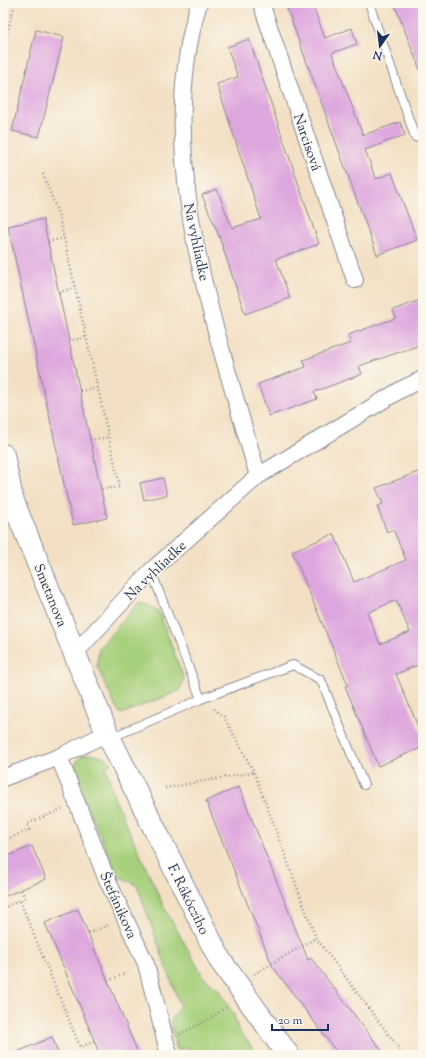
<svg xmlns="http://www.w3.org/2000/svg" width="426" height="1058" viewBox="0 0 426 1058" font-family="'Sorts Mill Goudy',serif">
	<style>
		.green { fill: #a7d07c; stroke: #61806d }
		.building { fill: #dea6de; fill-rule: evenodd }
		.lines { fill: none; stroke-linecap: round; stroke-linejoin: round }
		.lane-casing { stroke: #878891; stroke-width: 10 }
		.street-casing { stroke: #878891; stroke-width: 18 }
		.secondary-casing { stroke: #878891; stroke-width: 24 }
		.path { stroke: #878891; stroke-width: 2.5; stroke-dasharray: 1 3; stroke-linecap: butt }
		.lane { stroke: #fff; stroke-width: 8 }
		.street { stroke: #fff; stroke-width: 16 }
		.secondary { stroke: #fff; stroke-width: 22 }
		.labels { text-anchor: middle; stroke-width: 3; stroke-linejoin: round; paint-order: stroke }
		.street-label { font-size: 14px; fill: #1b2f5e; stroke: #fbf7ec }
	</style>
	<rect width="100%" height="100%" fill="#fbf7ec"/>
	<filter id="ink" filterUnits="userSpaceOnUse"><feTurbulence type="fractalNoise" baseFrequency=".025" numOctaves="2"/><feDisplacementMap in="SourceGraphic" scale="8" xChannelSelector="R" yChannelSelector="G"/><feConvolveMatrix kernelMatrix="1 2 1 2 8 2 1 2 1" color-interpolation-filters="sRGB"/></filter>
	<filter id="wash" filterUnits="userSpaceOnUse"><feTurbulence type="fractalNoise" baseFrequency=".012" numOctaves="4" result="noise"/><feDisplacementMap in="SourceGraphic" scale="16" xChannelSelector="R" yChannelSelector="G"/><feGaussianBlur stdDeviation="0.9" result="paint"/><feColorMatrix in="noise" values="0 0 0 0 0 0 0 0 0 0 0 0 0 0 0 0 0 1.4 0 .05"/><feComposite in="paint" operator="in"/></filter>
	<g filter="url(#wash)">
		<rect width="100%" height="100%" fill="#f3e0c4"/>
		<path class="green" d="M 138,603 L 148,605 L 159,612 L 184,679 L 179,691 L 121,714 L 116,708 L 97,666 L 99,648 Z
			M 91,754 L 106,758 L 112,763 L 106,767 L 114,797 L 164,907 L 204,978 L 218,989 L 234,1015 L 238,1029 L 258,1055 L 224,1055 L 223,1051 L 206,1055 L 191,1055 L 189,1047 L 177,1050 L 170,1023 L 180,1005 L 137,885 L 118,876 L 74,777 C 73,767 75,762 83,755 Z"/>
		<g id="blocks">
			<path class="building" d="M 285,3 L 312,3 L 325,38 L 352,28 L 357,44 L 332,53 L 363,135 L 400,122 L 405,135 L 365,150 L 376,179 L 392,173 L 417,240 L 377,255 Z
				M 394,3 L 423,3 L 423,75 L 422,75 Z
				M 36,30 L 64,37 L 39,137 L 12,131 Z
				M 249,39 L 319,244 L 276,259 L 290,298 L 245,314 L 219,236 L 202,195 L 217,189 L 232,228 L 261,219 L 217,84 L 238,77 L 227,47 Z
				M 43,219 L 107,518 L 73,525 L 8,226 Z
				M 423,299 L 423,344 L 359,366 L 362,374 L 314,392 L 317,399 L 269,416 L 258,384 L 306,367 L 303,360 L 351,343 L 348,335 L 396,318 L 393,310 Z
				M 423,470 L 423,663 L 396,674 L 423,738 L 423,747 L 378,766 L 345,686 L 348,685 L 292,551 L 334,534 L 354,582 L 406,560 L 393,529 L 387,532 L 377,506 L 383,504 L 376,488 ZM 396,600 L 410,632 L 380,644 L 367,613 Z
				M 163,478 L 167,495 L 144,500 L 140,483 Z
				M 239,787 L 308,960 L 311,958 L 385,1055 L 339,1055 L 273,967 L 206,801 Z
				M 32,846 L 46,879 L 3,897 L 3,858 Z
				M 78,909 L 127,1027 L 139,1055 L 100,1055 L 85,1018 L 45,923 Z
				M 52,1037 L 59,1055 L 10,1055 Z"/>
		</g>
	</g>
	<g filter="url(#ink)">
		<use href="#blocks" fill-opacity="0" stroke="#878891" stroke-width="1"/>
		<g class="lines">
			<defs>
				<path id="lane" d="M 369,3 L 415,137
					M 201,699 L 293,665 L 321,680 L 364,785
					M 110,738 L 201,699 L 151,571"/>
				<path id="street" d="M 199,3 C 152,158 216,327 258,476
					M 261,3 L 355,280
					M 75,653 L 151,571 L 258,476 L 402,389 L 423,379
					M 59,757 L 105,875 L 146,964 L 169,1055
					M 3,778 L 59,757 L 107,733"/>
				<path id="secondary" d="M 3,455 L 12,499 L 107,733 L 220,960 L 288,1055"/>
			</defs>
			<use href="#lane" class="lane-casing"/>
			<use href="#street" class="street-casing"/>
			<use href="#secondary" class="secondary-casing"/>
			<path class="path" d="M 3,48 L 15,3
				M 43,174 L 59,216 L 120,487 L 101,489
				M 48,242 L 64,238
				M 59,292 L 75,288
				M 69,341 L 86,337
				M 80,391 L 98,388
				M 90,440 L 109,437
				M 214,709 L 224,717 L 254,772 L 316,938 L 404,1055
				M 165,788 L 254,772
				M 3,841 L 29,830 L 27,824 L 62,809
				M 3,844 L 8,856
				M 20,901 L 80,1047 L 95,1041
				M 3,908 L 25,898 L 21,889
				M 88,933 L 109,925
				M 254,974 L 316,938
				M 108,981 L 130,971
				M 180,1034 L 209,1019 L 228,1006"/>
			<use href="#lane" class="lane"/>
			<use href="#street" class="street"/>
			<use href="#secondary" class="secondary"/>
		</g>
	</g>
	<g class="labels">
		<g class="street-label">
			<text transform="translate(308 142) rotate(71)" y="5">Narcisová</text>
			<text transform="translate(197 242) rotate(78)" y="5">Na vyhliadke</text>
			<text transform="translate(155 570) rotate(-44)" y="5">Na vyhliadke</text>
			<text transform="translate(51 595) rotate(68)" y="5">Smetanova</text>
			<text transform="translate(189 899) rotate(64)" y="5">F. Rákócziho</text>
			<text transform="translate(119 905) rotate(66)" y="5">Štefánikova</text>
		</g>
	</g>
	<rect width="426" height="1058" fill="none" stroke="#fbf7ec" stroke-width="16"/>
	<g transform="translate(380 46) rotate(194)" stroke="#fbf7ec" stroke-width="3" paint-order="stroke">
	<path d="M0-3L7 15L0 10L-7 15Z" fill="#1b2f5e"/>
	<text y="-6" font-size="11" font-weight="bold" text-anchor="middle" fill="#1b2f5e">N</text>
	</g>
	<path d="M272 1024v6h56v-6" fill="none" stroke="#1b2f5e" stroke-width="2"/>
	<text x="278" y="1024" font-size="12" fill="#1b2f5e" stroke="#fbf7ec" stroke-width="3" paint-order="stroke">20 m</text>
</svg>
